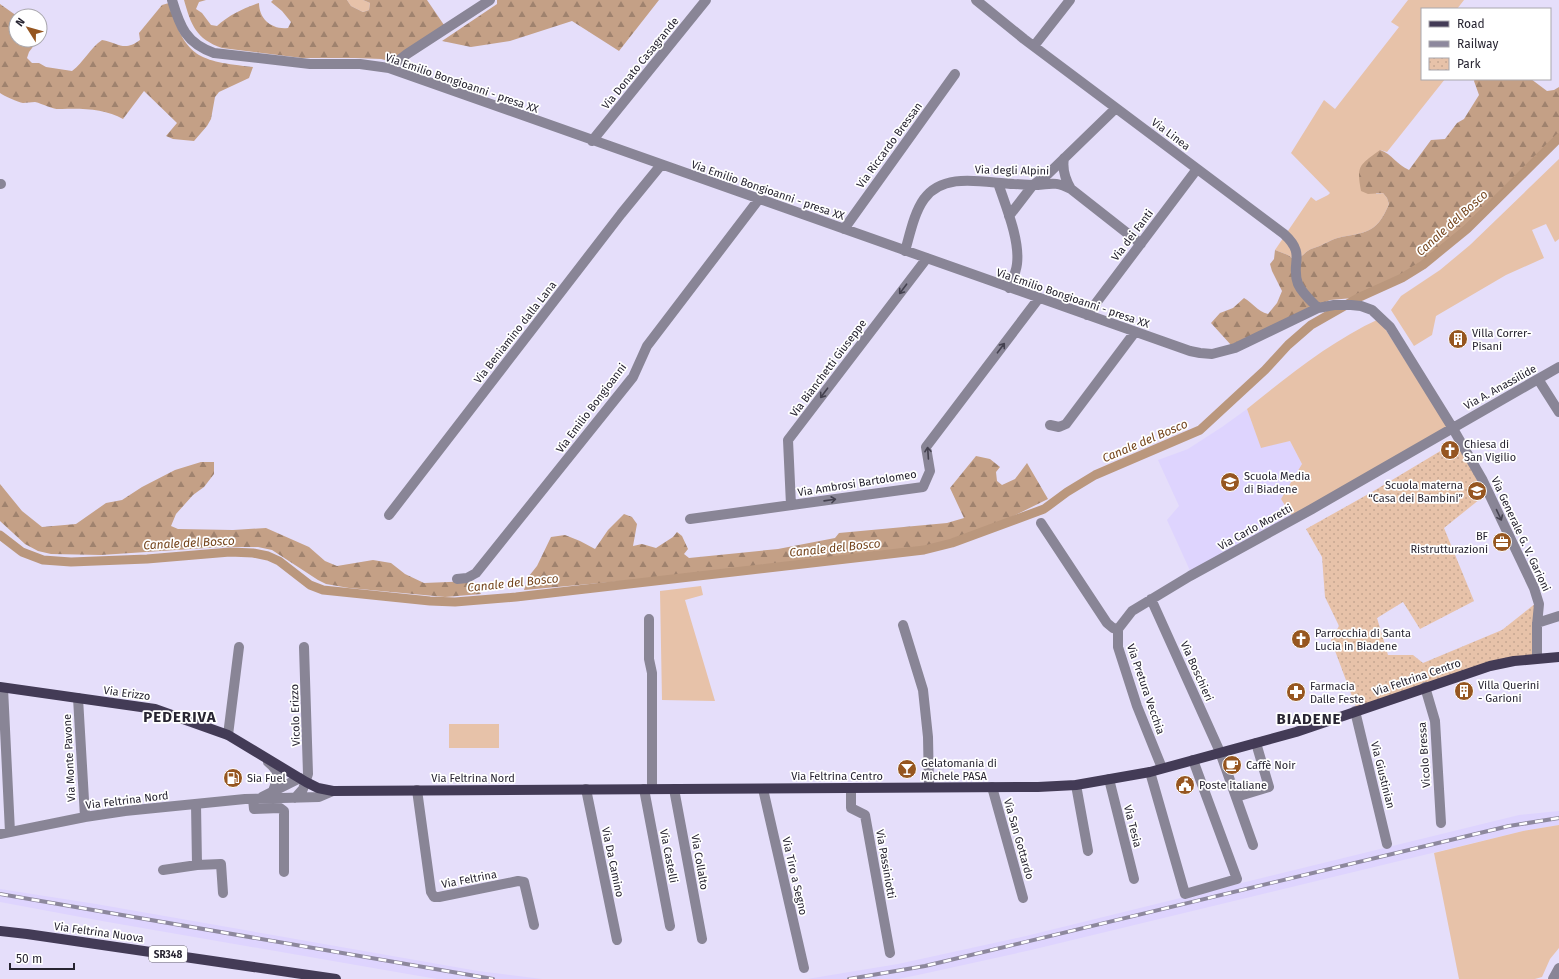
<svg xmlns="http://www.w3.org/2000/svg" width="1559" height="979" viewBox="0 0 1559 979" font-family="'Fira Sans',sans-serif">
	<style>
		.built { fill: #ded4fe }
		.green { fill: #e7c2a9 }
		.forest { fill: url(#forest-firs) }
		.park { fill: url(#park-dots) }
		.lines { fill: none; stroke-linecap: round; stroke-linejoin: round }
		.canal { stroke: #ba977d; stroke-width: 9 }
		.minor { stroke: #898596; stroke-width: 10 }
		.major { stroke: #433b56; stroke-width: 10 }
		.rail-casing { stroke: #8d889d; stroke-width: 4 }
		.rail { stroke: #fff; stroke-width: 2.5; stroke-dasharray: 8; stroke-linecap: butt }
		.oneway { stroke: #44414f }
		.labels { text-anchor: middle; stroke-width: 3.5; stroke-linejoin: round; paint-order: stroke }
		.shield { fill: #fff; stroke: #68666f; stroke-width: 1 }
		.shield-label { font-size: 10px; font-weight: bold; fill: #272431 }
		.street-label { font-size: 11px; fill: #272431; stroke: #fff }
		.poi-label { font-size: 11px; fill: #272431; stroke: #fff; text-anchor: start }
		.water-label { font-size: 12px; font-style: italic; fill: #75451d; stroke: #fff }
		.district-label { font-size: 15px; font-weight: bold; letter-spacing: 1px; fill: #272431; stroke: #fff }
	</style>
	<defs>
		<pattern id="forest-firs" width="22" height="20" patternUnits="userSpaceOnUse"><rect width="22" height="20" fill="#c4a086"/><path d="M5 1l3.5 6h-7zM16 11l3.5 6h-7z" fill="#9f826e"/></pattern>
		<pattern id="park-dots" width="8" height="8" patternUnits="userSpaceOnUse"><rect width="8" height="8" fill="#e7c2a9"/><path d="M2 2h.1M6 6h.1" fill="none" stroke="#c6a792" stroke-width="1.8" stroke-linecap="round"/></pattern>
	</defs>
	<rect width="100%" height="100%" fill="#e5defa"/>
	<path class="built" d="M 1247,409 L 1261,447 L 1290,441 L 1302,464 L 1281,499 L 1293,518 L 1192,575 L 1167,520 L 1179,506 L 1158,460 L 1188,449 L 1222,427 Z
		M 1559,811 L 1559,825 L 1523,831 L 1031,950 L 918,975 L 898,979 L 807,979 L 898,964 L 1026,936 L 1519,815 Z
		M 0,889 L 96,904 L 478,971 L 542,979 L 437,979 L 402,973 L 102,921 L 0,902 Z"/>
	<path class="green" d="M 347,0 L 363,0 L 370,3 L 369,10 L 363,12 L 351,6 Z
		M 1408,0 L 1464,0 L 1457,9 L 1422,9 L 1422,79 L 1445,79 L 1387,152 L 1380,150 L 1376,194 L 1383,193 L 1387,198 L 1389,204 C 1386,211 1381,222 1374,227 C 1358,238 1344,233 1328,242 C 1322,245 1317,247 1311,249 C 1303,253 1303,258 1293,259 L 1288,255 L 1275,250 L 1311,197 L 1316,201 L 1328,195 L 1330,193 L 1291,153 L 1324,100 L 1335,109 L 1399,27 L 1391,22 Z
		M 1559,159 L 1559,239 L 1555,242 L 1546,224 L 1532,230 L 1544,258 L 1506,275 L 1436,316 L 1432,335 L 1414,346 L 1391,310 L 1401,296 L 1440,270 L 1470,245 Z
		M 1379,319 L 1448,428 L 1293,518 L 1281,499 L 1302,464 L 1290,441 L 1261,448 L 1247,409 C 1288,376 1331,341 1379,319 Z
		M 701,586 L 703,595 L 685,600 L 715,701 L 662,700 L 660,591 Z
		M 449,724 L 499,724 L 499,748 L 449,748 Z
		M 1559,825 L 1559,948 L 1550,959 L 1542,977 L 1535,979 L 1459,979 L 1434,853 L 1523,831 Z"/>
	<path class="forest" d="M 184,0 L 206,0 L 199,2 L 196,9 L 202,13 L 211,25 L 217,26 C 229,15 244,8 259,3 C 259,19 272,30 288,28 L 291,22 L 282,11 L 271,2 L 273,0 L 347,0 L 351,6 L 363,12 L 369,10 L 370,3 L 363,0 L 427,0 L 444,25 L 393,62 L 381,59 L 355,58 L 302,58 L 222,48 C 196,39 191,25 184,0 Z
		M 497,0 L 659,0 L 619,51 L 572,21 L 510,41 L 471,47 L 442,41 L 497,4 Z
		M 169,3 C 185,58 199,61 253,67 L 249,78 L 219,92 L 215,97 L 211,119 L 207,126 L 194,141 L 173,139 L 166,136 L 177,123 L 144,91 L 123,119 C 106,109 81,108 62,109 C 52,110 44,104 35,102 C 31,102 27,103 23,103 C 18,102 4,96 0,93 L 0,4 L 17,16 L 16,16 L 16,40 L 38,40 L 29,52 L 27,58 L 32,63 L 39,63 L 46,67 L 72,71 C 84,62 90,48 102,40 C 119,43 124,52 140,40 L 139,33 L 162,5 Z
		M 1475,79 L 1531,79 L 1547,91 L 1554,90 L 1559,87 L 1559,141 L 1462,235 L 1433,260 L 1401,280 L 1387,282 L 1353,298 L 1330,300 L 1231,345 L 1211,323 L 1220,313 L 1233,308 L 1244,298 C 1253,303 1257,311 1268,314 L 1277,303 L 1282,291 L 1272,271 L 1270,264 L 1274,259 L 1275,250 L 1288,255 L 1293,259 C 1303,258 1303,253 1311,249 C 1317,247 1322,245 1328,242 C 1344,233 1358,238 1374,227 C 1381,222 1386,211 1389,204 L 1387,198 L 1383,193 L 1368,194 L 1361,191 C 1356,165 1360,165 1380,150 C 1392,154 1397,165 1409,170 L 1431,140 L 1445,139 L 1457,123 L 1464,119 L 1479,95 L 1474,81 Z
		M 976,456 L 990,459 L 1000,467 L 996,472 L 997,481 L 1002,485 L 1015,479 L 1027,463 L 1048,499 L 993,526 L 947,543 L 859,556 L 762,565 L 710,573 L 524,590 L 529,576 L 537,566 L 551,537 L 565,535 L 580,541 L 595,549 L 608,530 L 624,514 L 632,517 L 637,524 L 633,546 L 642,544 L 656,548 L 673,537 L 677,532 L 682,536 L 688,549 L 684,554 L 689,558 L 778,549 L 835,538 L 839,533 L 947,523 L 964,518 L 950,488 Z
		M 201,462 L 214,462 L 214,474 L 204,487 L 193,495 L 176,514 L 171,526 L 178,529 L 233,530 L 266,528 L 309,547 L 325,561 L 337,566 L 373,560 L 391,563 L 405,574 L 424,583 L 473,581 L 481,594 L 445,597 L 349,588 L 326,584 L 318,580 L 272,550 L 258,547 L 221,547 L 101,555 L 51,554 L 38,551 L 25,544 L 0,521 L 0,484 L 22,511 L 42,527 L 76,524 L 106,503 L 122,500 L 142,487 L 175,470 Z"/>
	<path class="park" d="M 1457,441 L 1485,495 L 1444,528 L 1474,601 L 1420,629 L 1403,602 L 1377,618 L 1388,655 L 1413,655 L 1423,663 L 1502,630 L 1536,603 L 1532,656 L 1356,707 L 1331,640 L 1339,626 L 1325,597 L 1322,557 L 1306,529 L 1372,492 Z"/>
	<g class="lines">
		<path class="canal" d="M 0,535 L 22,552 L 43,560 L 71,562 L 147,559 L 230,552 L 253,553 L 268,556 L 279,561 L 310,585 L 323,590 L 430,601 L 455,602 L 516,597 L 924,550 L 952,543 L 1044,509 L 1067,492 L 1095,475 L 1200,430 L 1265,370 L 1288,345 L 1311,325 L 1360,297 L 1402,278 L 1423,265 L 1467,229 L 1559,138"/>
		<path class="minor" d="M 172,0 C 180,27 186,43 214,53 L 310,64 L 360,64 L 389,68 L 1190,351 L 1200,353 L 1212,354 L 1235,348 L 1318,308 L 1334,305 L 1351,305 L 1361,306 L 1372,310 L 1390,327 L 1452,427 L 1482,479 L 1534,588 L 1539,604 L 1537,625 L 1537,658
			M 976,0 L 1024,39 L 1284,234 C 1307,255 1290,263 1298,284 C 1302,293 1311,301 1318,308
			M 1034,46 L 1070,0
			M 389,68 L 407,54 L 490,0
			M 592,141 L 706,0
			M 1064,158 C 1062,169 1065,179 1071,189
			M 998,183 C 1006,207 1020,240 1017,264 C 1016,273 1012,280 1009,288
			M 0,184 L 1,184
			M 1009,216 L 1033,185 L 1048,174 L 1116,108
			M 844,229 L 955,74
			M 905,251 C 910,234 914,213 924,199 C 944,171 985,183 1014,184 C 1020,184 1026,185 1032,185 C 1050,185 1053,180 1071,189 L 1141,244
			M 1087,315 L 1197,169
			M 1538,379 L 1559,412
			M 1050,425 L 1059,427 L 1066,424 L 1135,332
			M 791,505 L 788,440 L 927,258
			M 389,515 L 621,214 L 661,165
			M 690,519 L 923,487 L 930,471 L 926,447 L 1039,298
			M 1041,523 L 1107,623 L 1113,628 L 1118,629
			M 457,579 L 467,578 L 476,573 L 633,377 L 647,346 L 759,199
			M 1151,599 L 1220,752 L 1253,845
			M 649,619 L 649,659 L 652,673 L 652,789
			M 1537,623 L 1559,616
			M 903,625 L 923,690 L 928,737 L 929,787
			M 1118,629 L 1132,611 L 1190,576 L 1312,509 L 1559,367
			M 1118,629 L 1118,647 L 1137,706 L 1162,768
			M 1425,687 L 1435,721 L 1441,823
			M 3,688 L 10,832
			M 78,698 L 85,817
			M 1355,711 L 1387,844
			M 228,735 L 239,647
			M 268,762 C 281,773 278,777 273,791
			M 1150,772 L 1185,894 L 1237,879 L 1193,760
			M 1109,779 L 1134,879
			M 1076,785 L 1088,851
			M 992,787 L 1023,898
			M 851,788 L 851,808 L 865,815 L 890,953
			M 586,789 L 617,940
			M 644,789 L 670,926
			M 674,789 L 702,939
			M 763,789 L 804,968
			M 417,790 L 431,892 L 434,897 L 439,897 L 518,881 L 524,882 L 534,925
			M 262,797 L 300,778
			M 1236,797 L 1269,787 L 1256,743
			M 295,798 L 303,789 L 308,774 L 304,647
			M 253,799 L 254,809 L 280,808 L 284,811 L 284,872
			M 196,804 L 197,865 L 221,864 L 223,893
			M 0,834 L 85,817 L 125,811 L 245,799 L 319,797 L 333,791
			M 163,870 L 197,865
			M 1553,979 L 1559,968"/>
		<path class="major" d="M 0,687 L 155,709 L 228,735 L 306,782 L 318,788 L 333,791 L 1038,787 L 1076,785 L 1150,772 L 1296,732 L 1490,666 L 1514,661 L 1559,657
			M 0,931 L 27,934 L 336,979"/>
		<defs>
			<path id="rail" d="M 0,894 L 493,979
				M 849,979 L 925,966 L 1509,826 L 1559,818"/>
		</defs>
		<use href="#rail" class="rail-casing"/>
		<use href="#rail" class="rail"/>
	</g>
	<defs><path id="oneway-shaft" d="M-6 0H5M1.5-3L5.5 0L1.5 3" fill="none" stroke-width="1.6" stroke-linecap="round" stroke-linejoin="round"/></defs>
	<g class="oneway">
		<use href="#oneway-shaft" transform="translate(903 289) rotate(127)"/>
		<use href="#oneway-shaft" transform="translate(1001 348) rotate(-53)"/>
		<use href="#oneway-shaft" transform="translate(824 393) rotate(127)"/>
		<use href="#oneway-shaft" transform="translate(928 453) rotate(-94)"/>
		<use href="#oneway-shaft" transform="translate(830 500) rotate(-8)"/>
		<use href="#oneway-shaft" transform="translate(1499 515) rotate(65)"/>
	</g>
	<defs>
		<symbol id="building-disc" viewBox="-11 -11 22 22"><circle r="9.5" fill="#965620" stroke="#fff"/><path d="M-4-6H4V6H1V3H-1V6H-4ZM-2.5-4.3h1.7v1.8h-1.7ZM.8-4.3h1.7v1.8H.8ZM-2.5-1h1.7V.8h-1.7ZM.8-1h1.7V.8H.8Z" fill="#fff"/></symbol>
		<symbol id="church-disc" viewBox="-11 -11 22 22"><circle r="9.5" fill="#965620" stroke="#fff"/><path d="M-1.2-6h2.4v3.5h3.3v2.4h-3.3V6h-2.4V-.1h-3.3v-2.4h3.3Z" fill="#fff"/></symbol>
		<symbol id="school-disc" viewBox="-11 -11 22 22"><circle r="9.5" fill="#965620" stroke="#fff"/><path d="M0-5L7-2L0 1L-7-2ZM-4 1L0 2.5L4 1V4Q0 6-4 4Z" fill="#fff"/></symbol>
		<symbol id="office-disc" viewBox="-11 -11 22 22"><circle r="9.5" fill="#965620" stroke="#fff"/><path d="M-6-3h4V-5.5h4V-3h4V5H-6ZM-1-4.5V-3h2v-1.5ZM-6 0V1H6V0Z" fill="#fff"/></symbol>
		<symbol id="pharmacy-disc" viewBox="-11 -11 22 22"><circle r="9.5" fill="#965620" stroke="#fff"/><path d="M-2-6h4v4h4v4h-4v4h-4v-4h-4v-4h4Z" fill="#fff"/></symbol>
		<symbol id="cafe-disc" viewBox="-11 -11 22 22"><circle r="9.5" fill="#965620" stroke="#fff"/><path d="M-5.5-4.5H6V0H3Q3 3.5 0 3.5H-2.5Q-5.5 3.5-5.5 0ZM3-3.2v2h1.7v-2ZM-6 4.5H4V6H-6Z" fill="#fff"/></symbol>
		<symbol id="bar-disc" viewBox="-11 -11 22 22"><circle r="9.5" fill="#965620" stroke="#fff"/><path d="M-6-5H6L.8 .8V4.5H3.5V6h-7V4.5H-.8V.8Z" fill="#fff"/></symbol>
		<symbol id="fuel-disc" viewBox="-11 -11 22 22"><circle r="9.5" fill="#965620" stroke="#fff"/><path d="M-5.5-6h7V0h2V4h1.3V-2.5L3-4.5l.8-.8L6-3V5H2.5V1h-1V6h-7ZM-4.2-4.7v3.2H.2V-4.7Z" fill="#fff"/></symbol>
		<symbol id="civic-disc" viewBox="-11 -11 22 22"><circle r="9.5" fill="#965620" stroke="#fff"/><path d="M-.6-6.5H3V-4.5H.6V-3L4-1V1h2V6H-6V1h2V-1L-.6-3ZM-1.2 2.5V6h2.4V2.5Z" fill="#fff"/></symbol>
	</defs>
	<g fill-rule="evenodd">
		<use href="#building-disc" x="1447" y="328" width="22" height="22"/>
		<use href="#church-disc" x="1439" y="439" width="22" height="22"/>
		<use href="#school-disc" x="1219" y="471" width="22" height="22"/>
		<use href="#school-disc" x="1466" y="480" width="22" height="22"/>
		<use href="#office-disc" x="1491" y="531" width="22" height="22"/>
		<use href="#church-disc" x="1290" y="628" width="22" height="22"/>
		<use href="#building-disc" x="1453" y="680" width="22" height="22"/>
		<use href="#pharmacy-disc" x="1285" y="681" width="22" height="22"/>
		<use href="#cafe-disc" x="1221" y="754" width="22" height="22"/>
		<use href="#bar-disc" x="896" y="758" width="22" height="22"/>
		<use href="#fuel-disc" x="222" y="767" width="22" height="22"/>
		<use href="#civic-disc" x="1174" y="774" width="22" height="22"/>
	</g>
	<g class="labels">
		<rect class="shield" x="149" y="946" width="38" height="16" rx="3"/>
		<g class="shield-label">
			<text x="168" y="958">SR348</text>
		</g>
		<g class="street-label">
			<text transform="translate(640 63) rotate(-51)" y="4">Via Donato Casagrande</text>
			<text transform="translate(462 83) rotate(19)" y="4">Via Emilio Bongioanni - presa XX</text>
			<text transform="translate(1171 134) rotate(37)" y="4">Via Linea</text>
			<text transform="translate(889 145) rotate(-54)" y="4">Via Riccardo Bressan</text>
			<text transform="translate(1012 170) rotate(1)" y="4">Via degli Alpini</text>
			<text transform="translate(768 190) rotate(19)" y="4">Via Emilio Bongioanni - presa XX</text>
			<text transform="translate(1132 235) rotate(-53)" y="4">Via dei Fanti</text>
			<text transform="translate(1073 298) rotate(19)" y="4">Via Emilio Bongioanni - presa XX</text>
			<text transform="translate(515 332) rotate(-52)" y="4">Via Beniamino dalla Lana</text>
			<text transform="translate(828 368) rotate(-53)" y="4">Via Bianchetti Giuseppe</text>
			<text transform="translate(1500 387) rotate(-29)" y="4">Via A. Anassilide</text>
			<text transform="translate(591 408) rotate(-53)" y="4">Via Emilio Bongioanni</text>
			<text transform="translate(857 483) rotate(-9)" y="4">Via Ambrosi Bartolomeo</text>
			<text transform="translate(1255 527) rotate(-29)" y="4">Via Carlo Moretti</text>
			<text transform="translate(1521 534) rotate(65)" y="4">Via Generale G. V. Garioni</text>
			<text transform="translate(1197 671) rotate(66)" y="4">Via Boschieri</text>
			<text transform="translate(1417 677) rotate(-19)" y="4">Via Feltrina Centro</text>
			<text transform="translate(1146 689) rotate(71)" y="4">Via Pretura Vecchia</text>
			<text transform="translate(127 693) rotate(8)" y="4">Via Erizzo</text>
			<text transform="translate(295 715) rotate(-92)" y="4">Vicolo Erizzo</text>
			<text transform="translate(1424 755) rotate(-94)" y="4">Vicolo Bressa</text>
			<text transform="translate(69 758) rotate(-93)" y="4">Via Monte Pavone</text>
			<text transform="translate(1383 775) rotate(76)" y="4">Via Giustinian</text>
			<text x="837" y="780">Via Feltrina Centro</text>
			<text x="473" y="782">Via Feltrina Nord</text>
			<text transform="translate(127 800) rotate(-7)" y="4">Via Feltrina Nord</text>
			<text transform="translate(1133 826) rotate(76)" y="4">Via Tesia</text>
			<text transform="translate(1019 839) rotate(74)" y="4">Via San Gottardo</text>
			<text transform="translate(669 856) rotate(79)" y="4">Via Castelli</text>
			<text transform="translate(613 862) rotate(78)" y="4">Via Da Camino</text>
			<text transform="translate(700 862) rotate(80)" y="4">Via Collalto</text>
			<text transform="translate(886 864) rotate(80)" y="4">Via Passiniotti</text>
			<text transform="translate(795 876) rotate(77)" y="4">Via Tiro a Segno</text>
			<text transform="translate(469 879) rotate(-11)" y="4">Via Feltrina</text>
			<text transform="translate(99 932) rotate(8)" y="4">Via Feltrina Nuova</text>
		</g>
		<g class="poi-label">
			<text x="1472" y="337">Villa Correr-<tspan x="1472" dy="13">Pisani</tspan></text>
			<text x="1464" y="448">Chiesa di<tspan x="1464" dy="13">San Vigilio</tspan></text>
			<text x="1244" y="480">Scuola Media<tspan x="1244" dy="13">di Biadene</tspan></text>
			<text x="1463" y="489" text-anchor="end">Scuola materna<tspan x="1463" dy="13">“Casa dei Bambini”</tspan></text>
			<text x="1488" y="540" text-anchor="end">BF<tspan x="1488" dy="13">Ristrutturazioni</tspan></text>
			<text x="1315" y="637">Parrocchia di Santa<tspan x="1315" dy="13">Lucia in Biadene</tspan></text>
			<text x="1478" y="689">Villa Querini<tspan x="1478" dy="13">- Garioni</tspan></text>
			<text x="1310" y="690">Farmacia<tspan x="1310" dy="13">Dalle Feste</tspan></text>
			<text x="921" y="767">Gelatomania di<tspan x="921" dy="13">Michele PASA</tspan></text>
			<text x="1246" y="769">Caffè Noir</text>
			<text x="247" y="782">Sia Fuel</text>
			<text x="1199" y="789">Poste italiane</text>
		</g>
		<g class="water-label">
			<text transform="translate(1452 223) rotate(-42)" y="4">Canale del Bosco</text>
			<text transform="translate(1145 441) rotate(-23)" y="4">Canale del Bosco</text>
			<text transform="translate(189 543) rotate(-3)" y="4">Canale del Bosco</text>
			<text transform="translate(835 548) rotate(-6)" y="4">Canale del Bosco</text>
			<text transform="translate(513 583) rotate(-6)" y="4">Canale del Bosco</text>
		</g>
		<g class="district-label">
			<text x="180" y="722">PEDERIVA</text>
			<text x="1309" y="724">BIADENE</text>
		</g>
	</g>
	<rect x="1421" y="8" width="130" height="72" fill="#ffffff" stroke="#a9a7ad"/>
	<rect x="1429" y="21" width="20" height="6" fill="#433b56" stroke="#a9a7ad"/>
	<text x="1457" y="28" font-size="12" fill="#272431">Road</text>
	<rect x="1429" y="41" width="20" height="6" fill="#8d889d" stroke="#a9a7ad"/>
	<text x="1457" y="48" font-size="12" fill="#272431">Railway</text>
	<rect x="1429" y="58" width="20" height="12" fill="url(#park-dots)" stroke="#a9a7ad"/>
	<text x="1457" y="68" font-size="12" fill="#272431">Park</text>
	<g transform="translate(28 28) rotate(307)"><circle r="19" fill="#ffffff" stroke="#a9a7ad"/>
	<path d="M0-3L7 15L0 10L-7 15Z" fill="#965620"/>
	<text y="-6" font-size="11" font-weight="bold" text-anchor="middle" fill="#272431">N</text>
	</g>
	<path d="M10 963v6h64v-6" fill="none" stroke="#272431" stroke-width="2"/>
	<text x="16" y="963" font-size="12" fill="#272431" stroke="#ffffff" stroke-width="3" paint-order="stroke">50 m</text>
</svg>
